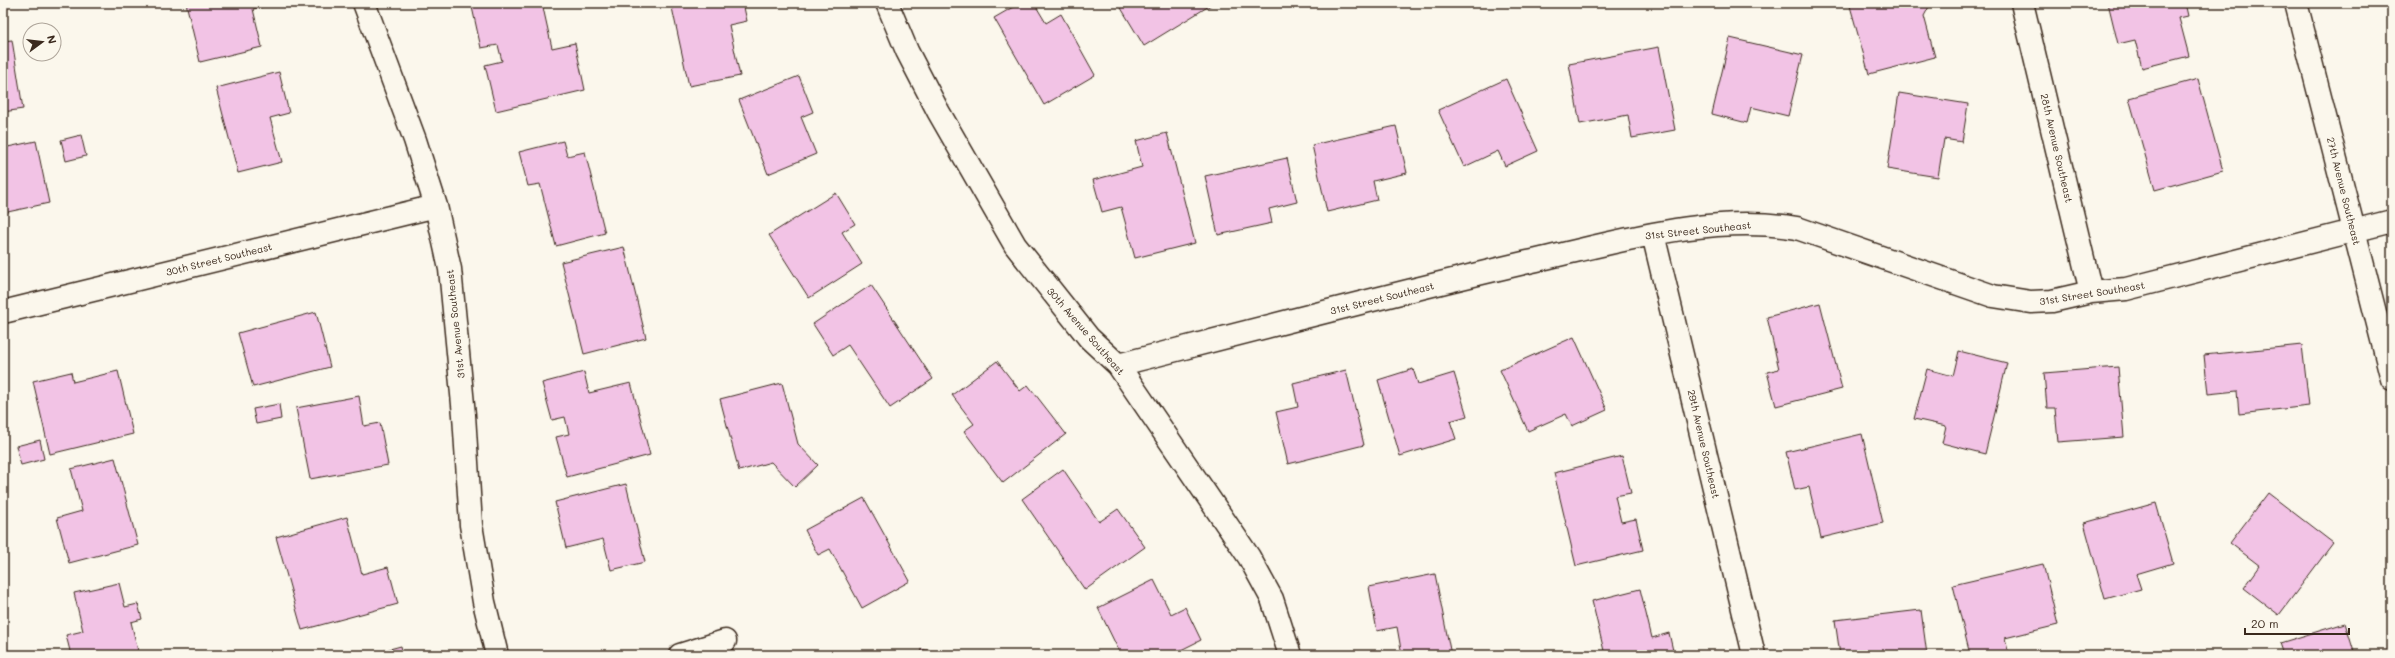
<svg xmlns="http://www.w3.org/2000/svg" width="2395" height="658" viewBox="0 0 2395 658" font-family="Mali,sans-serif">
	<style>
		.building { fill: #f2c3e5; stroke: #3b2a1e }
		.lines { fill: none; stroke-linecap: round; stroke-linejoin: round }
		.street-casing { stroke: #3b2a1e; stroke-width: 25 }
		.street { stroke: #fbf7ec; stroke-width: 22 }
		.labels { text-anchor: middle; stroke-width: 4; stroke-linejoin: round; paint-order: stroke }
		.street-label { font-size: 10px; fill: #3b2a1e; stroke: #fbf7ec }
	</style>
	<rect width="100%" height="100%" fill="#fbf7ec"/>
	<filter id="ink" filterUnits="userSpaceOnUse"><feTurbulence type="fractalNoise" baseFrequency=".025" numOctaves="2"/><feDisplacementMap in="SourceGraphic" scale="8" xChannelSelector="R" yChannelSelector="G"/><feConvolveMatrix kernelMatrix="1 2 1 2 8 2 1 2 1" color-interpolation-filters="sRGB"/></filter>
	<g filter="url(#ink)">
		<path class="building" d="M 186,3 L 278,3 L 253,9 L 262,47 L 200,62 Z
			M 487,3 L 542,3 L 552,48 L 575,43 L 585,90 L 496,111 L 485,65 L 502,61 L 498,45 L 481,48 L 472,7 Z
			M 671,3 L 743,3 L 747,21 L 729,25 L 740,76 L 689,86 Z
			M 1020,3 L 1034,3 L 1046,23 L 1061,14 L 1095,75 L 1044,105 L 994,18 Z
			M 1118,3 L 1214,3 L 1144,46 Z
			M 1862,3 L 1931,3 L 1924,16 L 1935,57 L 1869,74 L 1850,6 Z
			M 2108,3 L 2185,3 L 2188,16 L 2179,18 L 2189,56 L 2142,68 L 2135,40 L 2118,44 Z
			M 1730,38 L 1803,55 L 1788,116 L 1751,107 L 1747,123 L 1712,114 Z
			M 12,40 L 23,109 L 3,112 L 3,41 Z
			M 1659,47 L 1675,130 L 1632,138 L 1628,115 L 1580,124 L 1569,64 Z
			M 279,72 L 289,113 L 270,118 L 282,162 L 238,173 L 216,88 Z
			M 799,76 L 813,112 L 801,117 L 816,154 L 768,174 L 739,100 Z
			M 1506,79 L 1538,151 L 1505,166 L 1498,151 L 1464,167 L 1438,110 Z
			M 2198,79 L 2223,171 L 2155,190 L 2129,98 Z
			M 1899,93 L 1968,104 L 1962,142 L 1944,139 L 1938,177 L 1887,169 Z
			M 1396,126 L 1407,173 L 1373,181 L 1377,200 L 1327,212 L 1312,145 Z
			M 1167,133 L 1195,243 L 1135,258 L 1121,207 L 1102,212 L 1093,180 L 1142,167 L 1136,141 Z
			M 81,135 L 86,156 L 66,161 L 61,140 Z
			M 36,141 L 49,203 L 3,213 L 3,148 Z
			M 563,141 L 567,156 L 585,152 L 605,233 L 556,246 L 540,184 L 528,186 L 519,152 Z
			M 1287,158 L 1297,202 L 1269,209 L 1272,223 L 1218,235 L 1205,176 Z
			M 836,193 L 855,224 L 842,232 L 862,264 L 809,298 L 769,235 Z
			M 624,247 L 646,338 L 584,354 L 561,262 Z
			M 871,285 L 933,379 L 890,408 L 848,345 L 833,355 L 813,324 Z
			M 1820,303 L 1842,389 L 1776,406 L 1767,372 L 1779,369 L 1767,317 Z
			M 316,312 L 330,367 L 253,387 L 238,333 Z
			M 1574,337 L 1607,410 L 1572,426 L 1566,414 L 1528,431 L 1500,370 Z
			M 2302,345 L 2309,406 L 2239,414 L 2237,391 L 2208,394 L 2204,355 Z
			M 1959,351 L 2007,363 L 1985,454 L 1942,443 L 1946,426 L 1914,419 L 1927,369 L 1953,376 Z
			M 997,361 L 1020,391 L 1028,385 L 1066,434 L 1003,483 L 964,431 L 974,424 L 952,395 Z
			M 2118,367 L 2124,437 L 2058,442 L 2055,408 L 2047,408 L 2044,373 Z
			M 1413,369 L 1418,384 L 1454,373 L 1467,416 L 1450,421 L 1456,439 L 1400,456 L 1378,380 Z
			M 1346,370 L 1364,445 L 1288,464 L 1276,412 L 1298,407 L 1293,383 Z
			M 118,371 L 133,434 L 50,454 L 33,381 L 71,372 L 73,382 Z
			M 584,372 L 589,393 L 631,383 L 650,455 L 567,477 L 556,437 L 569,434 L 565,417 L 552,420 L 542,383 Z
			M 782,383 L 798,444 L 818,465 L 795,487 L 771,462 L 739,471 L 720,399 Z
			M 359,396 L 364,426 L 380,423 L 388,465 L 310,479 L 296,408 Z
			M 279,404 L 281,419 L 256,424 L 253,409 Z
			M 1862,434 L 1883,523 L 1821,538 L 1809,487 L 1795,490 L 1786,452 Z
			M 40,440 L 44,459 L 21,465 L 16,446 Z
			M 1622,456 L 1631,493 L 1615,496 L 1621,522 L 1636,519 L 1643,550 L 1576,566 L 1554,473 Z
			M 115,458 L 138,545 L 69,563 L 57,518 L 82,511 L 71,469 Z
			M 1063,469 L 1099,522 L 1118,509 L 1145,547 L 1085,590 L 1022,499 Z
			M 626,484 L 645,562 L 611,570 L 603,539 L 566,548 L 555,502 Z
			M 2268,493 L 2333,543 L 2279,615 L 2244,588 L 2260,566 L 2230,543 Z
			M 864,498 L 910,581 L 862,608 L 830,549 L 818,555 L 805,530 Z
			M 2156,503 L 2173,563 L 2136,574 L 2141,589 L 2105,599 L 2084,523 Z
			M 347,517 L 362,574 L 388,567 L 398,604 L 302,630 L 276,537 Z
			M 2043,564 L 2058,625 L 2005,638 L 2009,655 L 1970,655 L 1953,585 Z
			M 1435,574 L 1451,655 L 1402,655 L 1397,627 L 1377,631 L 1369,587 Z
			M 1154,580 L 1171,614 L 1185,607 L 1201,640 L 1171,655 L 1121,655 L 1098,608 Z
			M 119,583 L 125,607 L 138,604 L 142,619 L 131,622 L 139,655 L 71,655 L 66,635 L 83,631 L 74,593 Z
			M 1640,589 L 1652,638 L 1669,633 L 1674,655 L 1605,655 L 1592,601 Z
			M 1921,610 L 1927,655 L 1840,655 L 1835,620 Z
			M 2345,623 L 2355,655 L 2284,655 L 2280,643 Z
			M 401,646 L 403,655 L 367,655 Z
			M 921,649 L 950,655 L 920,655 Z"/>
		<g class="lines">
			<defs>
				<path id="street" d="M 364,3 L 415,140 L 436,206 L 450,269 L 464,415 L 471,525 L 484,602 L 497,655
					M 887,3 L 907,51 L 938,111 L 1015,245 L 1089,338 L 1118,365 L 1249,557 L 1272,599 L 1290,655
					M 2022,3 L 2091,292
					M 2296,3 L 2392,379
					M 1653,234 L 1754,655
					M 3,312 L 436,206
					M 1118,365 C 1254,330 1391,294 1528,262 C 1615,243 1708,213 1797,228 L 1993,296 L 2031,302 L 2052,301 L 2091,292 L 2126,289 L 2392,221
					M 680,655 L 725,641"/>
			</defs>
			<use href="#street" class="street-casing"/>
			<use href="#street" class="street"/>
		</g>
	</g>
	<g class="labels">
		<g class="street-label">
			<text transform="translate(2057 148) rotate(77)" y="4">28th Avenue Southeast</text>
			<text transform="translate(2344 191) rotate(76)" y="4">27th Avenue Southeast</text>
			<text transform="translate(1698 230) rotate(-6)" y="4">31st Street Southeast</text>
			<text transform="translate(219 259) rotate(-14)" y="4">30th Street Southeast</text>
			<text transform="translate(2092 293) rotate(-9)" y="4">31st Street Southeast</text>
			<text transform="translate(1382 298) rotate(-14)" y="4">31st Street Southeast</text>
			<text transform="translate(455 324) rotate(-96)" y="4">31st Avenue Southeast</text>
			<text transform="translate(1086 331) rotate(49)" y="4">30th Avenue Southeast</text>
			<text transform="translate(1704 444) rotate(77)" y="4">29th Avenue Southeast</text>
		</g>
	</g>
	<rect width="2395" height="658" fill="none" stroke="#fbf7ec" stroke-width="16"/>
	<rect x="8" y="8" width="2379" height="642" fill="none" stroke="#3b2a1e" stroke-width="1.5" filter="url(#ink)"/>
	<g transform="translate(42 42) rotate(75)"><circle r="19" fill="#fbf7ec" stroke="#aea59a"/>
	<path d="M0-3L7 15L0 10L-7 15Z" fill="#3b2a1e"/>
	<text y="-6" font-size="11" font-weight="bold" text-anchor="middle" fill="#3b2a1e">N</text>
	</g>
	<path d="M2245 628v6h104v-6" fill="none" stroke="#3b2a1e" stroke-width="2"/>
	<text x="2251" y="628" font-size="12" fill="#3b2a1e" stroke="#fbf7ec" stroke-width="3" paint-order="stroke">20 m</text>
</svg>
